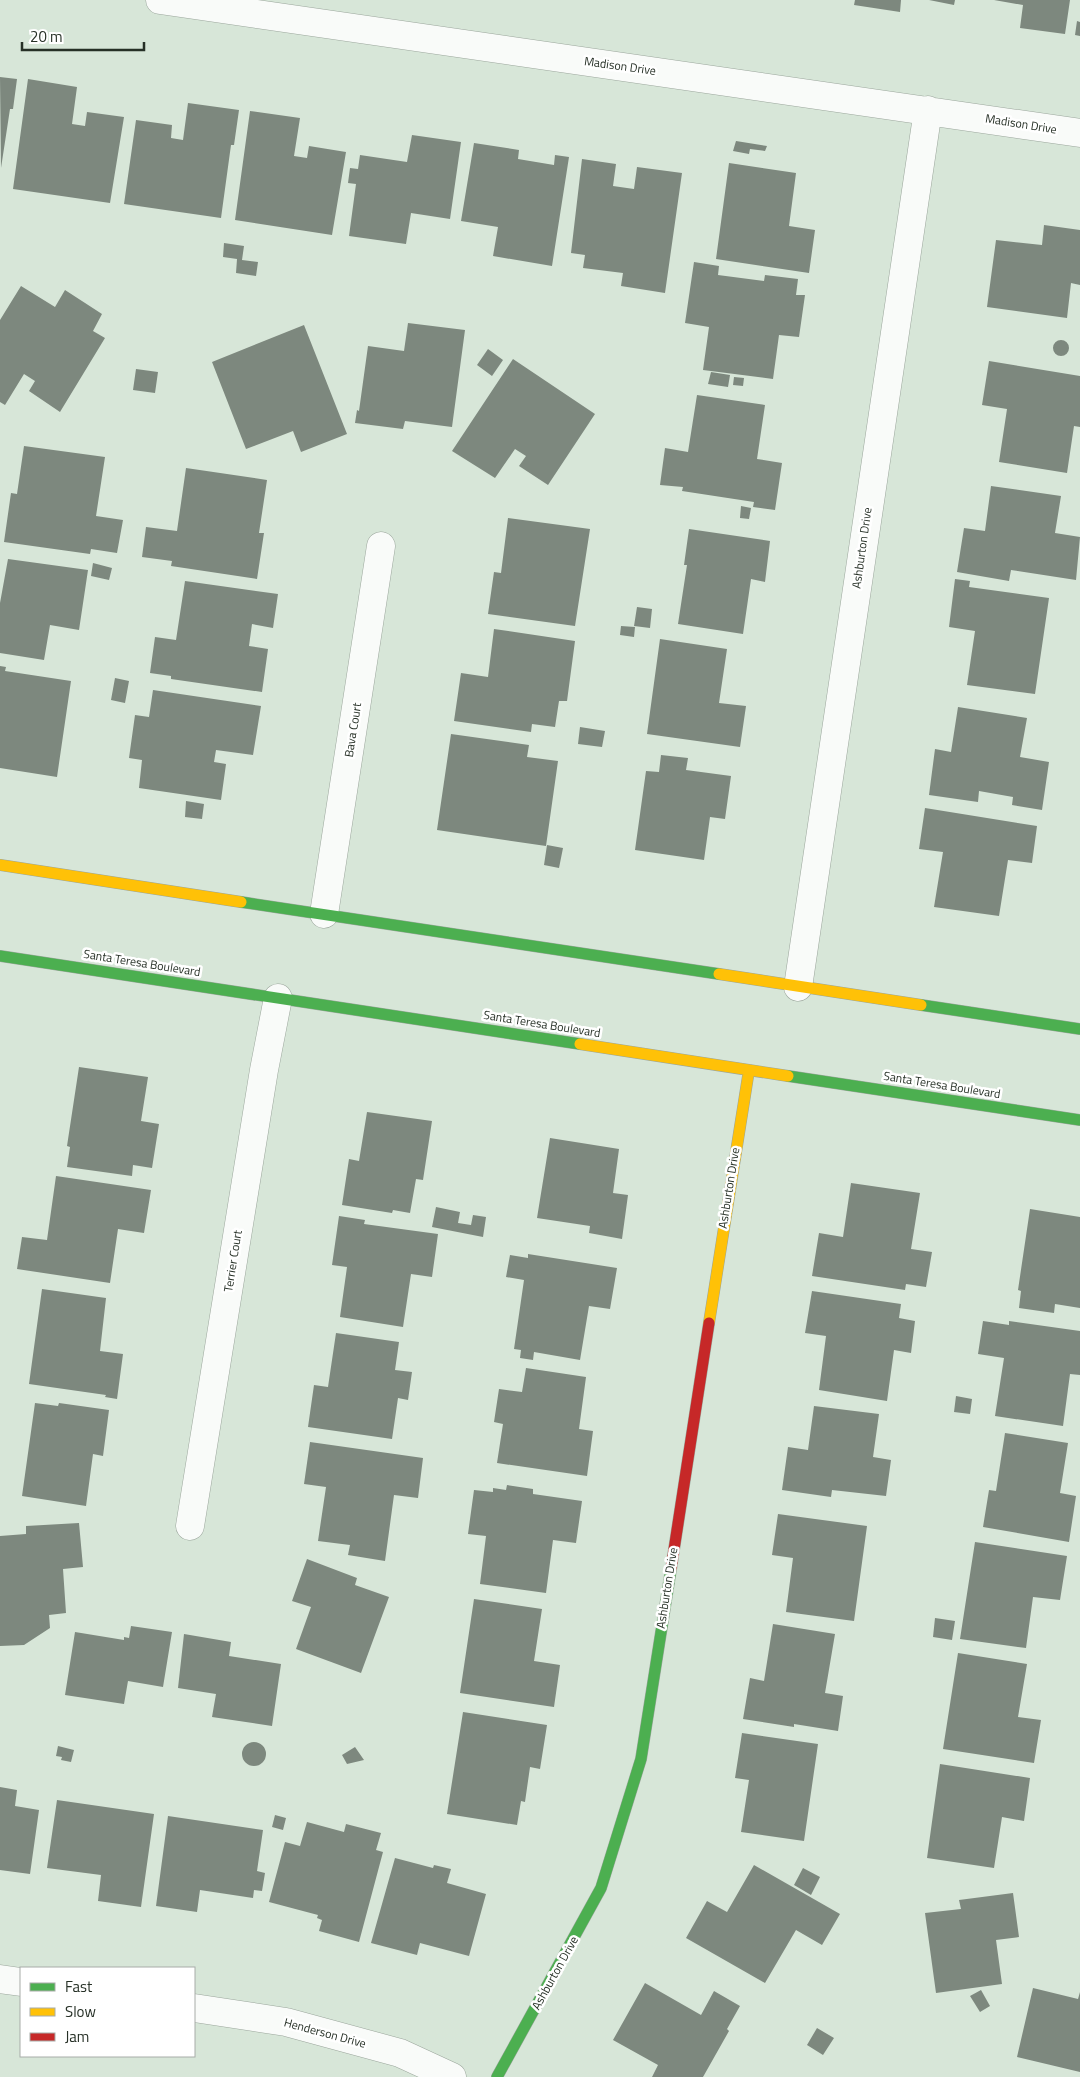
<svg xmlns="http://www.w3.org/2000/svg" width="1080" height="2077" viewBox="0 0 1080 2077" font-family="'Titillium Web',sans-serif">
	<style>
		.building { fill: #7d887e }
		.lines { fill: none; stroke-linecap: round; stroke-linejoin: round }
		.street-casing { stroke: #9ba69c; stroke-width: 29 }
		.fast-casing { stroke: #9ba69c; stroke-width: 12 }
		.slow-casing { stroke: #9ba69c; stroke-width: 12 }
		.jam-casing { stroke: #9ba69c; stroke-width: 12 }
		.street { stroke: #f9fbf9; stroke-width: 28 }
		.fast { stroke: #4caf50; stroke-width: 11 }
		.slow { stroke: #ffc107; stroke-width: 11 }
		.jam { stroke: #c62828; stroke-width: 11 }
		.labels { text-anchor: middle; stroke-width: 5; stroke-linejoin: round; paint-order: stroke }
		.street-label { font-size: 12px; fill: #263026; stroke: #fff }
	</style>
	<rect width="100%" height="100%" fill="#d7e6d8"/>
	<path class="building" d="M 855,0 L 901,0 L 900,12 L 854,5 Z
		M 929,0 L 955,0 L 954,5 Z
		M 994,0 L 1070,0 L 1065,34 L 1020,28 L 1023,5 Z
		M 1077,21 L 1080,22 L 1080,36 L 1075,35 Z
		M 0,77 L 17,79 L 13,109 L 10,109 L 1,168 Z
		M 28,79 L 77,87 L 72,124 L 85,126 L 87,112 L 124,117 L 110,203 L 13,189 Z
		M 188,103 L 239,110 L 234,145 L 231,145 L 221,218 L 124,204 L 136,120 L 172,125 L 171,138 L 183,140 Z
		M 250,111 L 300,118 L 294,156 L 307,158 L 309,146 L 346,152 L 332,235 L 235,220 Z
		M 412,135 L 461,142 L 450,219 L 411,213 L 406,244 L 349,236 L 356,184 L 348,183 L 350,168 L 358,169 L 360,155 L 407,162 Z
		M 736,141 L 767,146 L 765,151 L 750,149 L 749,154 L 733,151 Z
		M 474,143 L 519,150 L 518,159 L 554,165 L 555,155 L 569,157 L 552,266 L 493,256 L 498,227 L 461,221 Z
		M 582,159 L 616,164 L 613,186 L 634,189 L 637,167 L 682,173 L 665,293 L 621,286 L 623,273 L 583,268 L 585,255 L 571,253 Z
		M 729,163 L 796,173 L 789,226 L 815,230 L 809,273 L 716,259 Z
		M 1044,225 L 1080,230 L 1080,285 L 1071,283 L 1067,318 L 987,307 L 996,240 L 1042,245 Z
		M 224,243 L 244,246 L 242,260 L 258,262 L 256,276 L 236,273 L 237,259 L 223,257 Z
		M 694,262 L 719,266 L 718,275 L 764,281 L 765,275 L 798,279 L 796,295 L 805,295 L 799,337 L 779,335 L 773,379 L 703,370 L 709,327 L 685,323 Z
		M 21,286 L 55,307 L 65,290 L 102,314 L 93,331 L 105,338 L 60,412 L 29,391 L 35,381 L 24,374 L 5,405 L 0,402 L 0,320 Z
		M 408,323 L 465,330 L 452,427 L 405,421 L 403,429 L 355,423 L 357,410 L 359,411 L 368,346 L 404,351 Z
		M 304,325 L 347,434 L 301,452 L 293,431 L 246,449 L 212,362 Z
		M1053 348a8 8 0 1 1 16 0a8 8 0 1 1-16 0Z
		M 488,349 L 503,360 L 492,376 L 477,365 Z
		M 513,359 L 595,414 L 548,485 L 519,466 L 526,456 L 515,449 L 495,478 L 452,451 Z
		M 989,361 L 1080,376 L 1080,427 L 1074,426 L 1067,473 L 999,462 L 1007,409 L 982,405 Z
		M 136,369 L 158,372 L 155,393 L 133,390 Z
		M 711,372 L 730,375 L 728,387 L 708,384 Z
		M 734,377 L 744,378 L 743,386 L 733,385 Z
		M 697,395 L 765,405 L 757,459 L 782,463 L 775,510 L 753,507 L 754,502 L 682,491 L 683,487 L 660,485 L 665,448 L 688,452 Z
		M 24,446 L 105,457 L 96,516 L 123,520 L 117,553 L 91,549 L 90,554 L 4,542 L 11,493 L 17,494 Z
		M 186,468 L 267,480 L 259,533 L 264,533 L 257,579 L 171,566 L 172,561 L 142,557 L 146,527 L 177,531 Z
		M 991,486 L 1061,496 L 1055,533 L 1080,537 L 1076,580 L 1011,570 L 1009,581 L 957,572 L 964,528 L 985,531 Z
		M 741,506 L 751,508 L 749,519 L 740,518 Z
		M 508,518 L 590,529 L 575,626 L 488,614 L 494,572 L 501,573 Z
		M 689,529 L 770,541 L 765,582 L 751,579 L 743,634 L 678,624 L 687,565 L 684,565 Z
		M 8,559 L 88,570 L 79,630 L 50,625 L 44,660 L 0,653 L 0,603 Z
		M 93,563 L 112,568 L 109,580 L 91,576 Z
		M 955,579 L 970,581 L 969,587 L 1049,598 L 1035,694 L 967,685 L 975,631 L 949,627 Z
		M 185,581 L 278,594 L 273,628 L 252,624 L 249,646 L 268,649 L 262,692 L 171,679 L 171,676 L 150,673 L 155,637 L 176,640 Z
		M 637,607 L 652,609 L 650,628 L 634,626 Z
		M 621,626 L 635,627 L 634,637 L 620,635 Z
		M 494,629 L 575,641 L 567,701 L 559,701 L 555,727 L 532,724 L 531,732 L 454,721 L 461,673 L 488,677 Z
		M 660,639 L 727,649 L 719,703 L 746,706 L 740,747 L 647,734 Z
		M 0,666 L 6,667 L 5,671 L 71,681 L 57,777 L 0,768 Z
		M 115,678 L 129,681 L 125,703 L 111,700 Z
		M 153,690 L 261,706 L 253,755 L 216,750 L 214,762 L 226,764 L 221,800 L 139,788 L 142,760 L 129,758 L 135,715 L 149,717 Z
		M 958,707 L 1027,718 L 1020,757 L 1049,762 L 1042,810 L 1012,805 L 1013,797 L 979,791 L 978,802 L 929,795 L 935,749 L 951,752 Z
		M 580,727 L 605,731 L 602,747 L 578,744 Z
		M 451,734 L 529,745 L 527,757 L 558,761 L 546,846 L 437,830 Z
		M 661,755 L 688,758 L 686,770 L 731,776 L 725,819 L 710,817 L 704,860 L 635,850 L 646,771 L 659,772 Z
		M 186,801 L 204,804 L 202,819 L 185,817 Z
		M 925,808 L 1037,826 L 1032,863 L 1008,860 L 999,916 L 934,907 L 943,852 L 919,849 Z
		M 547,845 L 563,848 L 559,868 L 544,865 Z
		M 79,1067 L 148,1077 L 141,1121 L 159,1124 L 152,1168 L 133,1165 L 132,1176 L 67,1167 L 70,1147 L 67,1146 Z
		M 367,1112 L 432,1121 L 423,1180 L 416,1179 L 410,1213 L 393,1210 L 392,1213 L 342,1205 L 349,1159 L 359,1161 Z
		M 550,1138 L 619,1149 L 613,1193 L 628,1195 L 622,1239 L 589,1233 L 590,1226 L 537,1218 Z
		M 56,1176 L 151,1190 L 144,1233 L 118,1229 L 110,1283 L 17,1269 L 22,1237 L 47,1240 Z
		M 851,1183 L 920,1193 L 911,1249 L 932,1252 L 926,1287 L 906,1284 L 905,1290 L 812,1276 L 819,1233 L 843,1237 Z
		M 436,1207 L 460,1212 L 458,1223 L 471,1225 L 473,1215 L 486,1217 L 483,1237 L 432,1227 Z
		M 1030,1209 L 1080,1217 L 1080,1308 L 1055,1304 L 1054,1313 L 1019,1308 L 1021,1291 L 1018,1290 Z
		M 339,1216 L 365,1220 L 364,1224 L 438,1234 L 432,1277 L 411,1274 L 403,1327 L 340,1317 L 347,1267 L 332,1265 Z
		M 528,1254 L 617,1268 L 610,1309 L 589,1306 L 580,1360 L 534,1352 L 533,1360 L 520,1358 L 521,1350 L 514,1349 L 524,1280 L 506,1277 L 510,1255 L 528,1258 Z
		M 42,1289 L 106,1298 L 100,1351 L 123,1354 L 117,1399 L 105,1397 L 106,1395 L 29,1384 Z
		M 812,1291 L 901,1304 L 899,1318 L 915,1321 L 911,1353 L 894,1350 L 887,1401 L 819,1390 L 826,1336 L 805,1333 Z
		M 983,1321 L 1009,1325 L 1009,1321 L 1080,1331 L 1080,1375 L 1070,1374 L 1063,1426 L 995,1416 L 1004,1358 L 978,1354 Z
		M 336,1333 L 399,1342 L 395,1370 L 412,1372 L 408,1400 L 398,1398 L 392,1439 L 308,1427 L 314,1385 L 328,1387 Z
		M 526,1368 L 586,1377 L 579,1429 L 593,1431 L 587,1476 L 497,1463 L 503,1424 L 494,1422 L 499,1389 L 522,1392 Z
		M 956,1396 L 972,1399 L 970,1414 L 954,1412 Z
		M 35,1403 L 58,1406 L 59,1403 L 109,1410 L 103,1456 L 93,1454 L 86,1506 L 22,1496 Z
		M 814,1406 L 879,1414 L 873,1457 L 891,1460 L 886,1496 L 832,1490 L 831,1497 L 782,1490 L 788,1447 L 808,1450 Z
		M 1005,1433 L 1068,1443 L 1060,1493 L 1076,1496 L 1069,1542 L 983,1527 L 989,1490 L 996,1491 Z
		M 310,1442 L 423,1458 L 418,1498 L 394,1495 L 385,1561 L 348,1555 L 350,1545 L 318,1541 L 326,1487 L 304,1484 Z
		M 507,1485 L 533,1489 L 533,1494 L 582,1501 L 576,1543 L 553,1540 L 546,1593 L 480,1584 L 486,1536 L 468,1534 L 474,1490 L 493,1492 L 493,1488 L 506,1490 Z
		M 778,1514 L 867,1526 L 854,1621 L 786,1612 L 793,1558 L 772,1555 Z
		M 79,1523 L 83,1567 L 63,1569 L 66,1613 L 49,1615 L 50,1628 L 24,1645 L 0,1646 L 0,1536 L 26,1534 L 26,1526 Z
		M 975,1542 L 1067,1556 L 1060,1600 L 1033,1597 L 1026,1648 L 960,1639 Z
		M 307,1559 L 357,1578 L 355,1585 L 389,1597 L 361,1673 L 296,1649 L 311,1607 L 292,1601 Z
		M 474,1599 L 542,1609 L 534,1661 L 560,1665 L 554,1707 L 460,1693 Z
		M 935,1618 L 955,1621 L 952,1640 L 933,1637 Z
		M 773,1624 L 835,1634 L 825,1693 L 843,1696 L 838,1731 L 794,1724 L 794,1727 L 743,1719 L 750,1678 L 764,1681 Z
		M 131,1626 L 172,1632 L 163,1687 L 128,1681 L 124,1704 L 65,1695 L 75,1632 L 124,1640 L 124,1637 L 129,1638 Z
		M 184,1634 L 231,1642 L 229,1656 L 281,1664 L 272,1726 L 212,1717 L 216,1694 L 178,1688 Z
		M 958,1653 L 1027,1664 L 1018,1717 L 1041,1720 L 1034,1763 L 943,1749 Z
		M 463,1712 L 547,1725 L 540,1769 L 530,1767 L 525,1802 L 521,1801 L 517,1825 L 447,1814 Z
		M 742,1733 L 818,1744 L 804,1841 L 741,1832 L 749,1780 L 735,1778 Z
		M242 1754a12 12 0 1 1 24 0a12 12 0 1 1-24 0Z
		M 58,1746 L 74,1750 L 71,1762 L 61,1760 L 62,1757 L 56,1756 Z
		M 355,1747 L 364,1760 L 347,1764 L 342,1755 Z
		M 940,1764 L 1030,1778 L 1024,1821 L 1002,1817 L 994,1868 L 927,1858 Z
		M 0,1787 L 17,1790 L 15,1806 L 39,1810 L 30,1874 L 0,1870 Z
		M 57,1800 L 154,1814 L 141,1907 L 98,1901 L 101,1875 L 47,1868 Z
		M 275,1815 L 286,1818 L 283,1830 L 272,1827 Z
		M 168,1816 L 263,1830 L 257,1871 L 265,1873 L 262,1891 L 254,1890 L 253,1898 L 200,1890 L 197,1912 L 156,1906 Z
		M 307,1822 L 344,1832 L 346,1824 L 381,1833 L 376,1850 L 383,1852 L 359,1942 L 319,1931 L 322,1920 L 317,1918 L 318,1915 L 269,1902 L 285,1842 L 300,1846 Z
		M 395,1858 L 433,1868 L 434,1865 L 451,1869 L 447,1883 L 486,1894 L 469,1956 L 420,1943 L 417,1955 L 371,1943 Z
		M 754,1865 L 840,1914 L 822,1945 L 796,1930 L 765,1983 L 686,1938 L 707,1901 L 727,1912 Z
		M 803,1868 L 820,1877 L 811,1895 L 794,1885 Z
		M 1013,1893 L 1019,1937 L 996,1940 L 1002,1984 L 936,1993 L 925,1913 L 961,1909 L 959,1900 Z
		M 645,1983 L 701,2015 L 714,1991 L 740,2006 L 727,2029 L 729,2031 L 703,2077 L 652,2077 L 658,2065 L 613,2040 Z
		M 1033,1988 L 1078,1999 L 1080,1992 L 1080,2072 L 1017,2057 Z
		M 981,1990 L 990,2006 L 980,2012 L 970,1996 Z
		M 817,2028 L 834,2038 L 823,2055 L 807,2045 Z"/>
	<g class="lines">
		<defs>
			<path id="street" d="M 160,0 L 1080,133
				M 324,914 L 381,546
				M 798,987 L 928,110
				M 190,1526 L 264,1070 L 278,998
				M 0,1979 L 21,1982
				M 194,2008 L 286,2022 L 400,2053 L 452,2077"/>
			<path id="fast" d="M 241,902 L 719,974
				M 0,956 L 580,1044
				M 921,1005 L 1080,1029
				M 788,1076 L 1080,1120
				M 497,2077 L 601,1888 L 641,1759 L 671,1569"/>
			<path id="slow" d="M 0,865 L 241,902
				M 719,974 L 921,1005
				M 580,1044 L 788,1076
				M 709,1323 L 749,1070"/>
			<path id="jam" d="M 671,1569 L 709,1323"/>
		</defs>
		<use href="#street" class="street-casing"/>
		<use href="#fast" class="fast-casing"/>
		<use href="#slow" class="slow-casing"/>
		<use href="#jam" class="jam-casing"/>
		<use href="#street" class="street"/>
		<use href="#fast" class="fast"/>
		<use href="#slow" class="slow"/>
		<use href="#jam" class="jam"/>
	</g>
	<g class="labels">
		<g class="street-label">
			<text transform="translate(620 66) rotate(8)" y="4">Madison Drive</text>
			<text transform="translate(1021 124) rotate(9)" y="4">Madison Drive</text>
			<text transform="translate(862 548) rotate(-82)" y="4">Ashburton Drive</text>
			<text transform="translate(353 730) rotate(-81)" y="4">Bava Court</text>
			<text transform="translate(142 963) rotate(9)" y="4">Santa Teresa Boulevard</text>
			<text transform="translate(542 1024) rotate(9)" y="4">Santa Teresa Boulevard</text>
			<text transform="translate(942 1085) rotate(9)" y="4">Santa Teresa Boulevard</text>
			<text transform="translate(729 1188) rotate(-81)" y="4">Ashburton Drive</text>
			<text transform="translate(233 1261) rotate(-81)" y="4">Terrier Court</text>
			<text transform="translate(667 1588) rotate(-81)" y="4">Ashburton Drive</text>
			<text transform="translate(555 1973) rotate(-61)" y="4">Ashburton Drive</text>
			<text transform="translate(325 2033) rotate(15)" y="4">Henderson Drive</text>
		</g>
	</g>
	<rect x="20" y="1967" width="175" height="90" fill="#ffffff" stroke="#a8aca8"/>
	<rect x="30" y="1983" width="25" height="8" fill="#4caf50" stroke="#a8aca8"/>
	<text x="65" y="1992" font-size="15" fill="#263026">Fast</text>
	<rect x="30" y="2008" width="25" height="8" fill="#ffc107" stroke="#a8aca8"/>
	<text x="65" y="2017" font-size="15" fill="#263026">Slow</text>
	<rect x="30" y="2033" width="25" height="8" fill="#c62828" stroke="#a8aca8"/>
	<text x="65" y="2042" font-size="15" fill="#263026">Jam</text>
	<path d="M22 42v8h122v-8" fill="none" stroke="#263026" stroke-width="2.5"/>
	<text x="30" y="42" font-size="15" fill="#263026" stroke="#ffffff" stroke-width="4" paint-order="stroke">20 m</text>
</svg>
